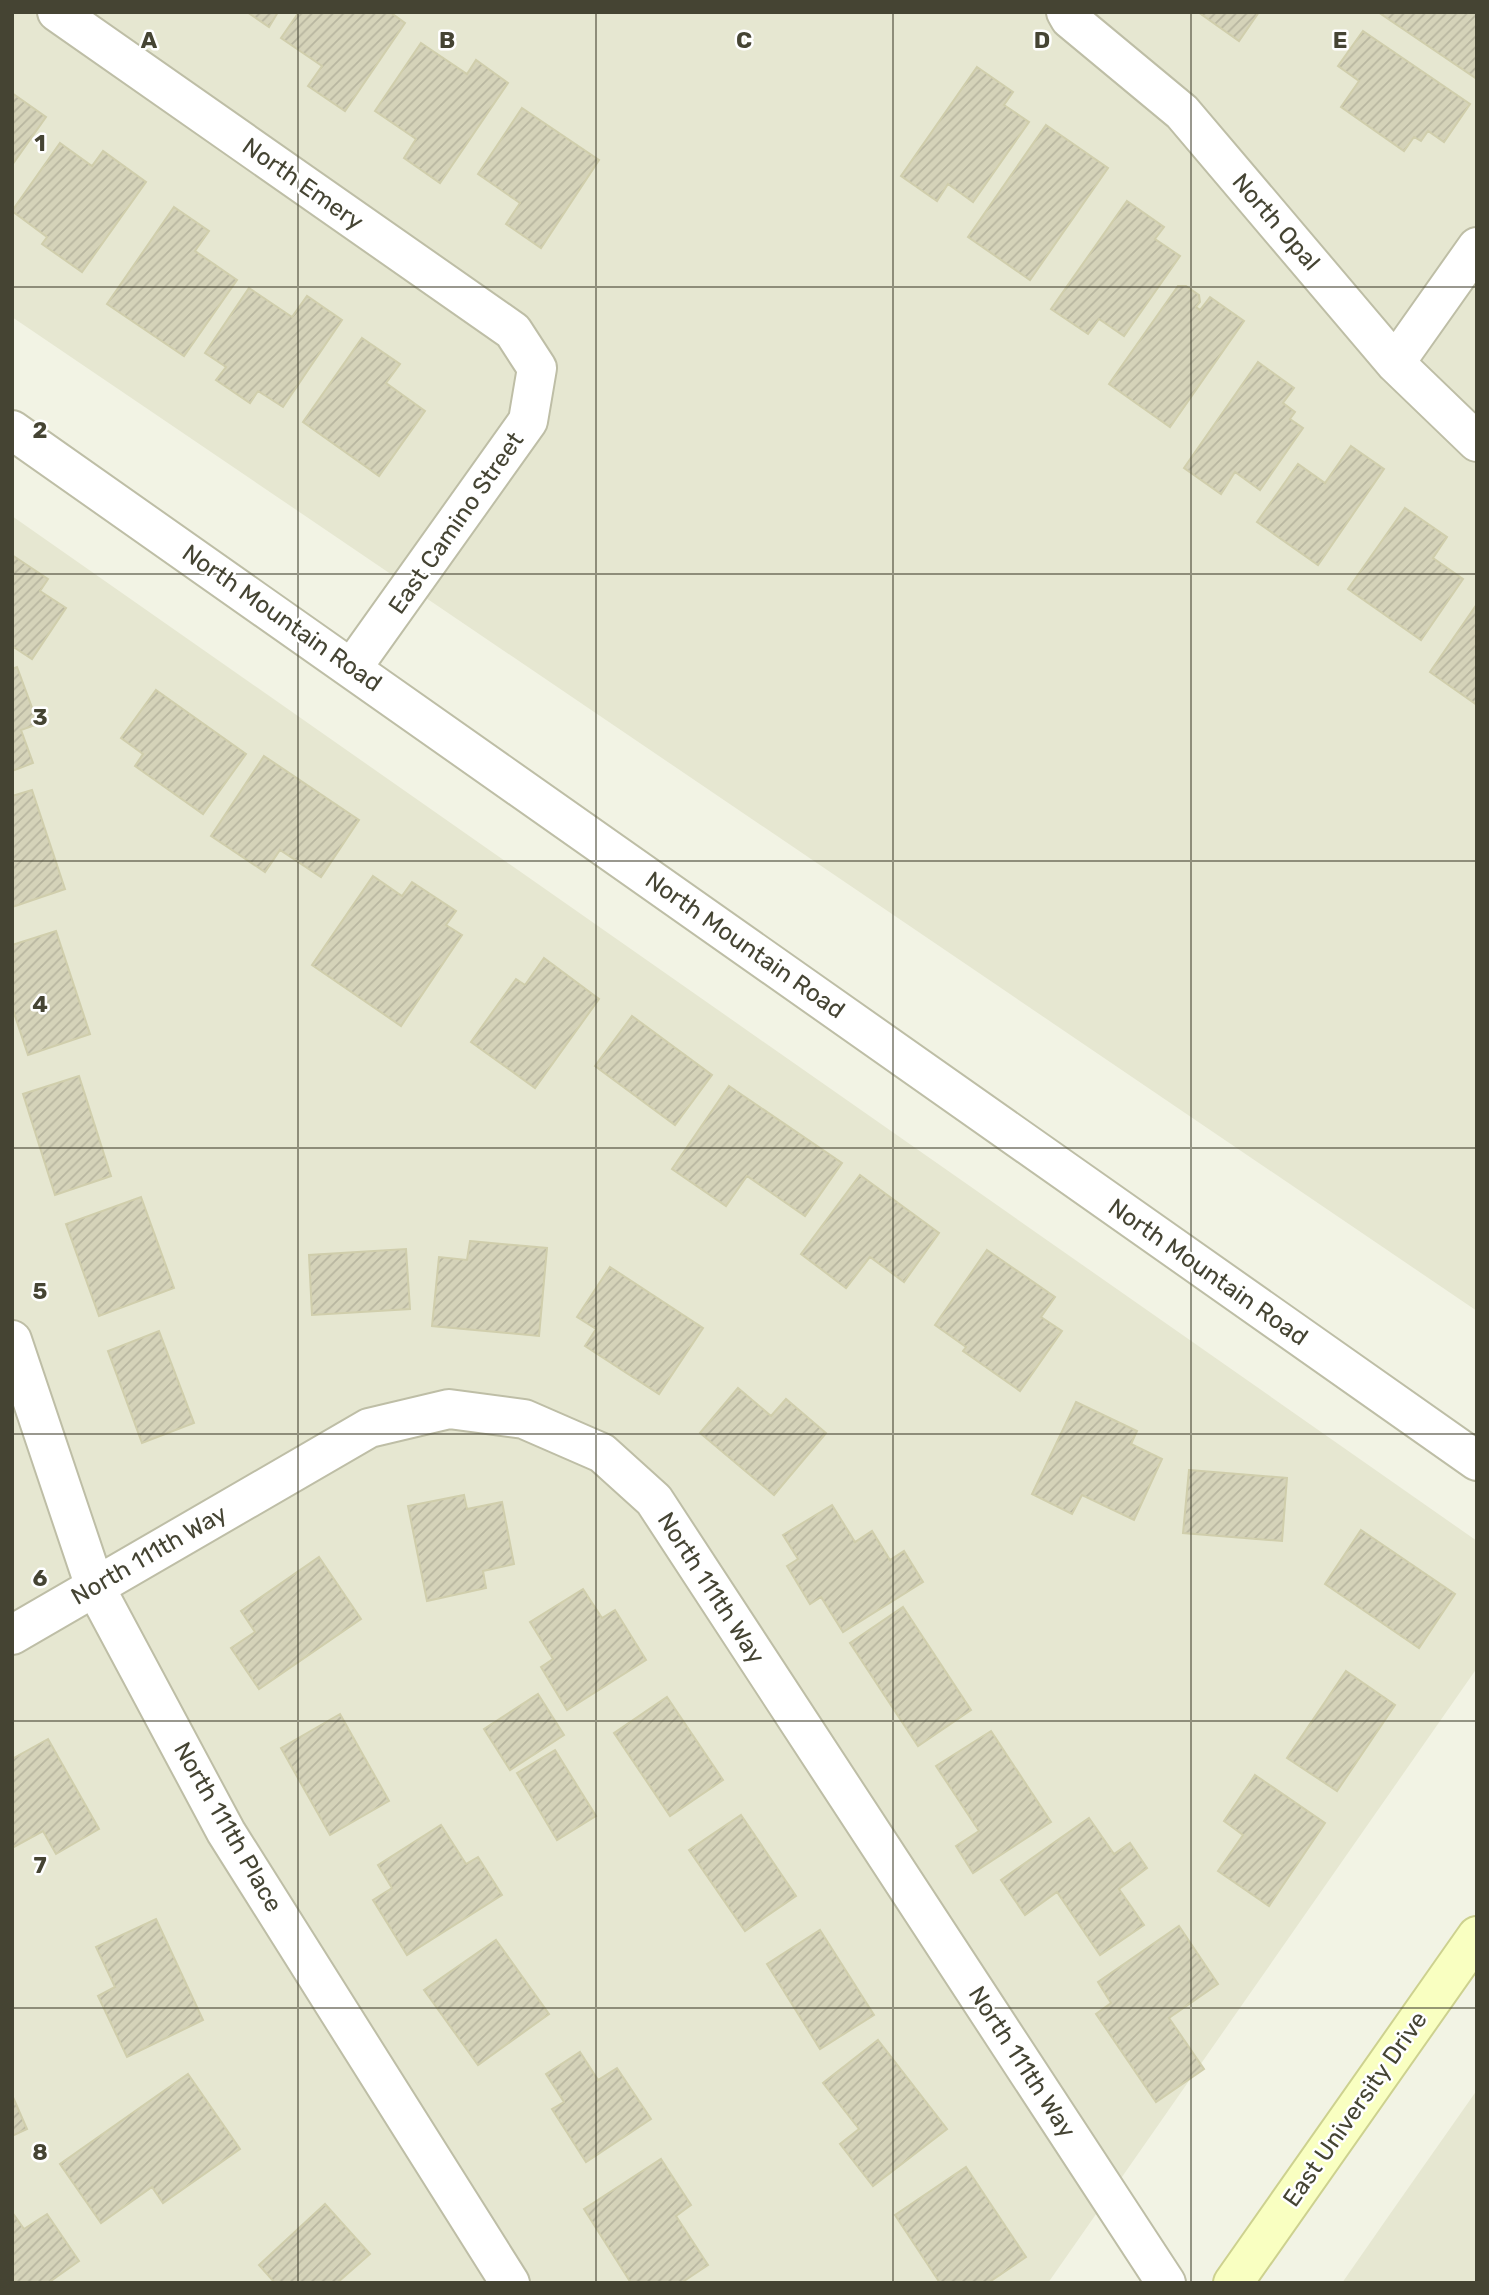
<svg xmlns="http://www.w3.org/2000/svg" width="1489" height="2295" viewBox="0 0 1489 2295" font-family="Rubik,sans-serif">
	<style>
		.residential { fill: #e6e7d1 }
		.building { fill: url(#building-hatch); stroke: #d0ceac; stroke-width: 2 }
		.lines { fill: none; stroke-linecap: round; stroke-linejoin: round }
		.street-casing { stroke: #bebea6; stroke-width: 42 }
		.secondary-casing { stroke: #cdd18f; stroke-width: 42 }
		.street { stroke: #fff; stroke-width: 38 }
		.secondary { stroke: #f9ffc1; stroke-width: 38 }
		.grid { fill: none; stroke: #454433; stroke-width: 2; stroke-opacity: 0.55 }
		.labels { text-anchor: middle; stroke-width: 5; stroke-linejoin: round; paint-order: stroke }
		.street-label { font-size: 24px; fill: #454433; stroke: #fff }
		.grid-label { font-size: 23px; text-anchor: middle; font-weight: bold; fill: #454433; stroke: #fff; stroke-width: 5; stroke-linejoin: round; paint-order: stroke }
	</style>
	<defs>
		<pattern id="building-hatch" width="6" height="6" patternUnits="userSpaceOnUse" patternTransform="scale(1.75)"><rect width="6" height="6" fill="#d5d3b9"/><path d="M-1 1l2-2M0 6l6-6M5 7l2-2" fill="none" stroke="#b8b6a0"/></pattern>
	</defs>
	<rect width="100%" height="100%" fill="#f2f3e4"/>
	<path class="residential" d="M 12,12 L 1477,12 L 1477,1311 L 12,317 Z
		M 12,516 L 1477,1541 L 1477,1668 L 1048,2283 L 12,2283 Z
		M 1477,2090 L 1477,2283 L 1342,2283 L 1397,2204 Z"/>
	<path class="building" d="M 247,12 L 278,12 L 269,27 Z
		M 299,12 L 390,12 L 405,23 L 345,111 L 308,86 L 322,66 L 281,38 Z
		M 1198,12 L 1259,12 L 1239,41 Z
		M 1378,12 L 1477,12 L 1477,79 Z
		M 1363,31 L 1470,104 L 1444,142 L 1428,131 L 1421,141 L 1414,137 L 1404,151 L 1341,107 L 1359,81 L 1338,66 Z
		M 421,43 L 467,74 L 476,60 L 508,83 L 440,183 L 404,158 L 416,139 L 375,111 Z
		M 977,67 L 1013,92 L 1004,105 L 1029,122 L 973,202 L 948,184 L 937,201 L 901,176 Z
		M 12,93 L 46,117 L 12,165 Z
		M 522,108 L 599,160 L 541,248 L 506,224 L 520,203 L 478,174 Z
		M 1046,125 L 1108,168 L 1030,280 L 968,237 Z
		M 60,143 L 92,166 L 103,151 L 146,182 L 82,272 L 42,244 L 47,237 L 12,211 Z
		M 1127,201 L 1164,227 L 1155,239 L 1180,256 L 1124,336 L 1099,319 L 1088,334 L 1051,309 Z
		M 174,207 L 209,231 L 195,251 L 237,280 L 184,356 L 107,304 Z
		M 1178,286 L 1186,286 L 1199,295 L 1200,302 L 1196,307 L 1200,310 L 1210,297 L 1244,321 L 1170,427 L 1109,384 Z
		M 249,288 L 292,317 L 307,296 L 342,320 L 283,407 L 258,391 L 250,403 L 216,380 L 226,367 L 205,353 Z
		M 362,338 L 400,364 L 386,383 L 425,411 L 379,476 L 303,422 Z
		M 1258,362 L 1294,388 L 1283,403 L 1295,412 L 1290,419 L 1303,428 L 1260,490 L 1235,472 L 1221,494 L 1184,468 Z
		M 1351,446 L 1384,469 L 1318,565 L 1257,522 L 1298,464 L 1325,483 Z
		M 1405,508 L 1447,537 L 1433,558 L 1463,579 L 1421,640 L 1348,589 Z
		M 12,555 L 48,579 L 40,591 L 66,608 L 32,659 L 12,646 Z
		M 1477,604 L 1477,705 L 1430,672 Z
		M 17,667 L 38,724 L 21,730 L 33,763 L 12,771 L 12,669 Z
		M 156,690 L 246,754 L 203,814 L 135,766 L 143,754 L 121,738 Z
		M 264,756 L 359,820 L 321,877 L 280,850 L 265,872 L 211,836 Z
		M 32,790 L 65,889 L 12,907 L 12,796 Z
		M 373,876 L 402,896 L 412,882 L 456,911 L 446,925 L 462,935 L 401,1026 L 312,965 Z
		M 56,931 L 90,1034 L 28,1055 L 12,1007 L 12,945 Z
		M 544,958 L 599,999 L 535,1088 L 471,1042 L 516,979 L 525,985 Z
		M 632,1016 L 712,1075 L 675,1125 L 595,1066 Z
		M 79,1076 L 111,1176 L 55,1195 L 23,1094 Z
		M 729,1086 L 842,1163 L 805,1216 L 747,1176 L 726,1206 L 672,1169 Z
		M 860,1175 L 939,1233 L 904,1282 L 870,1257 L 846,1288 L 801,1254 Z
		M 141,1197 L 174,1288 L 99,1316 L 66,1224 Z
		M 470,1241 L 547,1248 L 539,1336 L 432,1326 L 439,1257 L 467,1260 Z
		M 406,1249 L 410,1309 L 312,1315 L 309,1255 Z
		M 987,1250 L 1055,1297 L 1041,1317 L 1062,1331 L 1020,1391 L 963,1351 L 966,1347 L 935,1325 Z
		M 610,1267 L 703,1328 L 659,1394 L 585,1346 L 596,1329 L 577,1317 Z
		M 159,1331 L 194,1423 L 142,1443 L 108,1351 Z
		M 738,1388 L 771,1416 L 786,1399 L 826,1433 L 774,1495 L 700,1433 Z
		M 1076,1402 L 1137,1431 L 1131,1444 L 1162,1459 L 1134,1520 L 1082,1495 L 1072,1514 L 1032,1494 Z
		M 1189,1470 L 1287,1478 L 1282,1541 L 1183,1533 Z
		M 464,1495 L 467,1509 L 502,1502 L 514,1564 L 483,1571 L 486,1588 L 427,1601 L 408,1506 Z
		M 832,1505 L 855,1542 L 872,1531 L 890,1560 L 904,1551 L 923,1582 L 843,1632 L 821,1597 L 810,1604 L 787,1566 L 798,1559 L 783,1535 Z
		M 1361,1530 L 1455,1594 L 1419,1648 L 1325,1584 Z
		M 319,1557 L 361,1619 L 259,1689 L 231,1648 L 255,1632 L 241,1611 Z
		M 583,1589 L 602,1618 L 615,1610 L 646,1660 L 567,1710 L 541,1667 L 553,1659 L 530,1622 Z
		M 903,1607 L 971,1710 L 918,1746 L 850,1643 Z
		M 1346,1671 L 1395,1705 L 1337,1791 L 1287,1758 Z
		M 538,1694 L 564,1735 L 510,1770 L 484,1729 Z
		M 667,1697 L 723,1780 L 670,1816 L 614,1733 Z
		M 340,1714 L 389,1801 L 330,1835 L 281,1748 Z
		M 991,1731 L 1051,1822 L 973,1873 L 956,1846 L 979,1831 L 936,1766 Z
		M 48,1739 L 99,1829 L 56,1854 L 43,1831 L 12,1848 L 12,1759 Z
		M 555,1750 L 596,1816 L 557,1840 L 517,1773 Z
		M 1255,1775 L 1325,1823 L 1269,1906 L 1218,1871 L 1243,1835 L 1224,1821 Z
		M 741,1815 L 796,1896 L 745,1931 L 689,1850 Z
		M 1089,1818 L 1114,1854 L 1130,1843 L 1147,1868 L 1119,1889 L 1144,1925 L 1100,1955 L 1057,1892 L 1025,1915 L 1001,1880 Z
		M 441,1825 L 466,1864 L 478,1857 L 502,1895 L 407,1955 L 373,1900 L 392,1888 L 378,1865 Z
		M 156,1919 L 203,2020 L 127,2057 L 98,1996 L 115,1987 L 96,1947 Z
		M 1179,1926 L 1218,1984 L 1169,2018 L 1204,2069 L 1156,2102 L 1096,2014 L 1111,2003 L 1098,1982 Z
		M 820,1930 L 874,2015 L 820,2049 L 767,1964 Z
		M 496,1940 L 549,2014 L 478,2065 L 424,1990 Z
		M 878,2040 L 947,2129 L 873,2186 L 840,2144 L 859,2129 L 823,2083 Z
		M 580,2052 L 598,2080 L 617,2068 L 651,2119 L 586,2162 L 552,2109 L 564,2102 L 546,2074 Z
		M 188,2074 L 240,2149 L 163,2203 L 152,2187 L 101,2223 L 60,2164 Z
		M 12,2095 L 27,2129 L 12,2136 Z
		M 661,2159 L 691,2205 L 676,2216 L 708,2265 L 681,2283 L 631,2283 L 584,2209 Z
		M 966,2167 L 1026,2257 L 988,2283 L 940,2283 L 895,2215 Z
		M 325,2204 L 370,2254 L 337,2283 L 275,2283 L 259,2265 Z
		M 12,2212 L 24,2229 L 47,2214 L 79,2261 L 48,2283 L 12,2283 Z"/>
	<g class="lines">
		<defs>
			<path id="street" d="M 57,12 L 513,331 L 537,368 L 528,421 L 352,668
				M 1066,12 L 1070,19 L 1182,112 L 1395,363 L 1477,442
				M 1395,363 L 1477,247
				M 12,430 L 1477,1461
				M 12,1340 L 95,1587 L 226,1832 L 510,2283
				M 12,1635 L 369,1428 L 449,1409 L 524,1419 L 602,1453 L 654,1500 L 1166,2283"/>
			<path id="secondary" d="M 1233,2283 L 1477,1936"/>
		</defs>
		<use href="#street" class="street-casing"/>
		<use href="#secondary" class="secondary-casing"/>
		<use href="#street" class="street"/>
		<use href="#secondary" class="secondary"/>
	</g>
	<path class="grid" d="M 298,12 L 298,2283M 596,12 L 596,2283M 893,12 L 893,2283M 1191,12 L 1191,2283M 12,287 L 1477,287M 12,574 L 1477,574M 12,861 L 1477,861M 12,1148 L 1477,1148M 12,1434 L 1477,1434M 12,1721 L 1477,1721M 12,2008 L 1477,2008"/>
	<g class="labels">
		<g class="street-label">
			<text transform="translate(303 184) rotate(35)" y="8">North Emery</text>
			<text transform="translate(1276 222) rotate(49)" y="8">North Opal</text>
			<text transform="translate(456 523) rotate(-55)" y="8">East Camino Street</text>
			<text transform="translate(282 618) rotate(35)" y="8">North Mountain Road</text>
			<text transform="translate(745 945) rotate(35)" y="8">North Mountain Road</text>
			<text transform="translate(1208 1272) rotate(35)" y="8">North Mountain Road</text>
			<text transform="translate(149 1555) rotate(-30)" y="8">North 111th Way</text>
			<text transform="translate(711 1588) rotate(57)" y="8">North 111th Way</text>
			<text transform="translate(228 1827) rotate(60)" y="8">North 111th Place</text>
			<text transform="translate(1022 2062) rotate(57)" y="8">North 111th Way</text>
			<text transform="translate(1355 2109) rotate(-55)" y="8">East University Drive</text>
		</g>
	</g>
	<g class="grid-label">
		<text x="149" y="48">A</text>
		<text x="447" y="48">B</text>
		<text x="744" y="48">C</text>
		<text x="1042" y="48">D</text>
		<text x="1340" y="48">E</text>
		<text x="40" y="151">1</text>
		<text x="40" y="438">2</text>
		<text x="40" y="725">3</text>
		<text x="40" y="1012">4</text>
		<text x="40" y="1299">5</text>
		<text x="40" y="1586">6</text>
		<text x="40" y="1873">7</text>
		<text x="40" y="2160">8</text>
	</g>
	<rect width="1489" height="2295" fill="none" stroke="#454433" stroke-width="28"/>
</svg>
